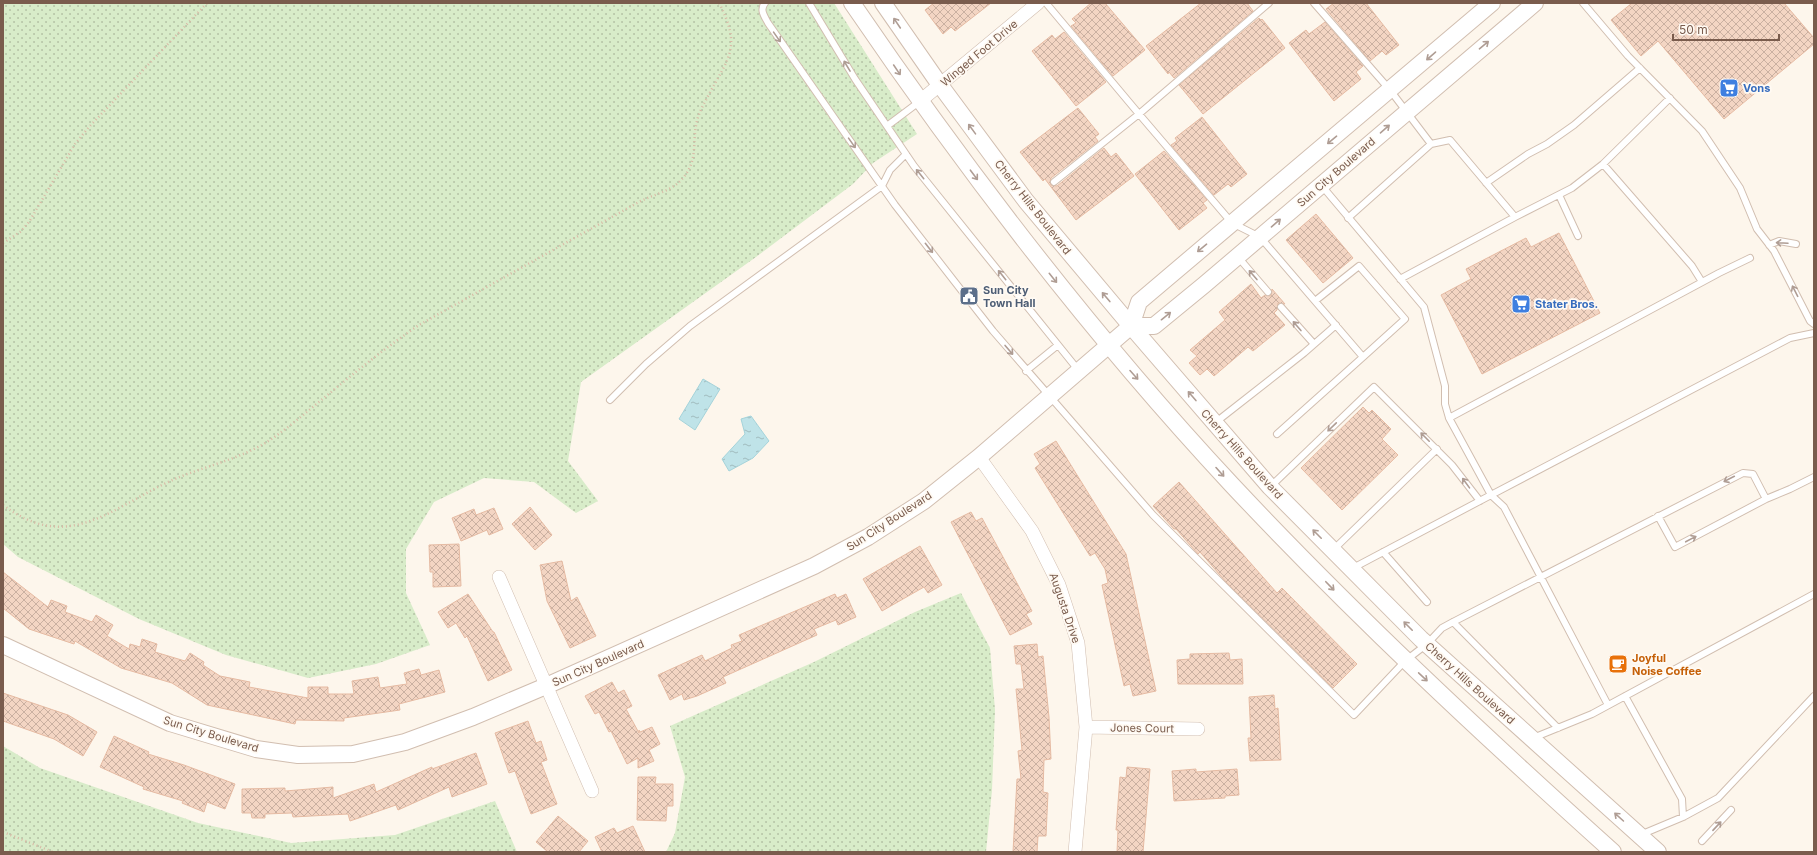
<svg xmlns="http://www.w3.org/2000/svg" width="1817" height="855" viewBox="0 0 1817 855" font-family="Inter,sans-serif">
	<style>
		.grass { fill: url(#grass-dots) }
		.water { fill: url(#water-ripples); stroke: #a5d3da }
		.building { fill: url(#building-cross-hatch); stroke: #e6bba3 }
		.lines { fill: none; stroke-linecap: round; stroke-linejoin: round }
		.service-casing { stroke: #d1beb0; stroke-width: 8 }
		.minor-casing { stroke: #d1beb0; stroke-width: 14 }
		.tertiary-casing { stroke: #d1beb0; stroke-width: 18 }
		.path { stroke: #d9b8a5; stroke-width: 2.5; stroke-dasharray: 1 3; stroke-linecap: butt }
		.service { stroke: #fff; stroke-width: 6 }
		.minor { stroke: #fff; stroke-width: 13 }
		.tertiary { stroke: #fff; stroke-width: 16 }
		.oneway { stroke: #af9d94 }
		.labels { text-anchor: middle; stroke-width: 3.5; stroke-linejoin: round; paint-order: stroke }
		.street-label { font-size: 11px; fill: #7a5c4d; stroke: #fffaf3 }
		.shop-label { font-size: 11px; font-weight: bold; fill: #366cbe; stroke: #fffaf3; text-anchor: start }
		.service-label { font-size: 11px; font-weight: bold; fill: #4e5e75; stroke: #fffaf3; text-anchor: start }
		.food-label { font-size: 11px; font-weight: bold; fill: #c56008; stroke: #fffaf3; text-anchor: start }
	</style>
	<defs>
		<pattern id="grass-dots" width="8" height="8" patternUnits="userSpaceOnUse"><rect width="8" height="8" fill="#d8ecc9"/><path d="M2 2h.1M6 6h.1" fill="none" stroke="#b4c2a5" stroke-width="1.8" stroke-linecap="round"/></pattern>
		<pattern id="water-ripples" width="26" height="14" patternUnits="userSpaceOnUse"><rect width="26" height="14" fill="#bfe3e8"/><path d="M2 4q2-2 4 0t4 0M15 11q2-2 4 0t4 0" fill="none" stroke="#a0bbbe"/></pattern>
		<pattern id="building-cross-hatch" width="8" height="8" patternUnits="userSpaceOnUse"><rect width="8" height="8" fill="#f3d5c3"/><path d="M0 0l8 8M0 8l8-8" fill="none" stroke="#cab0a1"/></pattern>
	</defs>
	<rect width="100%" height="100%" fill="#fdf6ec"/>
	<path class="grass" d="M 3,3 L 834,3 L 917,134 L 873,163 L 853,184 L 756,257 L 581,382 L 568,461 L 598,501 L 576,513 L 534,482 L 484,478 L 434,502 L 406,549 L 406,593 L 430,645 L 376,664 L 308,678 L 226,655 L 139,619 L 18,557 L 3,544 Z
		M 961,593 L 990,648 L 995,710 L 992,790 L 986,852 L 666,852 L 675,833 L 685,777 L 670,726 L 814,662 L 915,612 Z
		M 3,746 L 40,768 L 198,823 L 291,843 L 395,835 L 495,801 L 517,852 L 3,852 Z"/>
	<path class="water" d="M 703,379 L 720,389 L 695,430 L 679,419 Z
		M 751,416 L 769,441 L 753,458 L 729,471 L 722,459 L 745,434 L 741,419 Z"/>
	<path class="building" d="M 934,3 L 991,3 L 955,31 L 951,27 L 943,34 L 925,10 Z
		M 1091,3 L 1105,3 L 1145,50 L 1113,76 L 1071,26 L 1076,23 L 1072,19 Z
		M 1201,3 L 1247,3 L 1253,11 L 1174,78 L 1169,72 L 1168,74 L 1146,46 Z
		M 1334,3 L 1366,3 L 1399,45 L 1386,55 L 1382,51 L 1370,61 L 1326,9 Z
		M 1632,3 L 1784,3 L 1814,38 L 1814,44 L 1724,119 L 1658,41 L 1641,56 L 1611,20 Z
		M 1259,18 L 1261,20 L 1262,19 L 1285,48 L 1203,114 L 1179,85 Z
		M 1325,22 L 1363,66 L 1356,72 L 1361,79 L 1334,101 L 1289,43 L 1306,30 L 1309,34 Z
		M 1064,32 L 1106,82 L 1076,106 L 1032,51 L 1052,35 L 1055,39 Z
		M 1078,108 L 1099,134 L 1095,137 L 1098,141 L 1051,178 L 1050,182 L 1051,185 L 1057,186 L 1104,148 L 1111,157 L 1116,153 L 1134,176 L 1076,220 L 1045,179 L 1043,181 L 1020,152 Z
		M 1202,117 L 1247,174 L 1231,187 L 1228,184 L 1214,195 L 1171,145 L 1177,141 L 1175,138 Z
		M 1164,151 L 1207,200 L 1203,203 L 1207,208 L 1179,230 L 1135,174 Z
		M 1316,214 L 1353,258 L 1323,283 L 1286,240 Z
		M 1559,233 L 1600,313 L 1482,374 L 1441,295 L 1471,279 L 1466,269 L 1526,238 L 1531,247 Z
		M 1251,284 L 1261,298 L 1265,295 L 1271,296 L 1272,289 L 1285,304 L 1278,303 L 1277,310 L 1274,313 L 1285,325 L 1253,351 L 1248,347 L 1214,376 L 1207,369 L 1200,375 L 1189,363 L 1197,356 L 1190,350 L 1225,320 L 1219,312 Z
		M 1363,407 L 1369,413 L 1372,410 L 1391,429 L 1382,439 L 1398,455 L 1342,510 L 1301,468 Z
		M 1056,441 L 1126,554 L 1156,691 L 1133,696 L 1130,684 L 1124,686 L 1102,585 L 1108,583 L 1105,569 L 1095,553 L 1090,556 L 1035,468 L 1040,464 L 1034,454 Z
		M 1179,482 L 1277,593 L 1282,588 L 1357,664 L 1333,688 L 1226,582 L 1200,552 L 1198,554 L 1176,529 L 1174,529 L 1153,506 Z
		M 530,507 L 552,535 L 535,550 L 512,524 Z
		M 494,508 L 503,529 L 489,535 L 487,530 L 461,541 L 452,518 L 474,509 L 476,515 Z
		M 971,512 L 976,521 L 982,518 L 1032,611 L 1026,614 L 1032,624 L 1010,635 L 951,522 Z
		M 459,544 L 461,586 L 433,587 L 433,572 L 430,572 L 429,545 Z
		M 920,546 L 942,585 L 928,593 L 924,587 L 882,611 L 863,579 Z
		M 562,561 L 571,601 L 577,597 L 596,636 L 570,648 L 547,601 L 540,565 Z
		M 3,572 L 48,607 L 51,600 L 67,606 L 65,612 L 92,622 L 96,615 L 113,625 L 107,636 L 129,649 L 130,644 L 140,647 L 142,639 L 157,644 L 155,652 L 185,661 L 190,653 L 204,662 L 203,665 L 220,676 L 250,682 L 249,687 L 308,698 L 308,687 L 328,687 L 328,694 L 354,694 L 352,681 L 378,677 L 380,688 L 407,684 L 404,673 L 419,669 L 421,675 L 439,670 L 445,692 L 399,704 L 400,710 L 344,718 L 344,721 L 296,720 L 295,724 L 207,705 L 172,683 L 121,668 L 75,641 L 74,644 L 29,629 L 3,608 Z
		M 468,594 L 493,632 L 494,632 L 512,670 L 488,681 L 467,636 L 465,638 L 456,623 L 448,628 L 438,612 Z
		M 835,594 L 837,598 L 846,594 L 856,617 L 838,625 L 836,620 L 814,629 L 817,635 L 723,677 L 726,683 L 697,696 L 684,700 L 682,694 L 670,700 L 658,675 L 702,655 L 705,661 L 732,648 L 731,645 L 742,641 L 739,635 Z
		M 1037,644 L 1038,657 L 1043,656 L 1049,717 L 1051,759 L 1044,760 L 1043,792 L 1048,793 L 1046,836 L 1038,836 L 1037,852 L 1013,852 L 1017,779 L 1021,779 L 1018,751 L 1022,750 L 1016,689 L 1024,689 L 1021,664 L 1016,664 L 1014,646 Z
		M 1229,653 L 1230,660 L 1242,659 L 1243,684 L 1178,684 L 1177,660 L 1190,659 L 1190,654 Z
		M 612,682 L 618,693 L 624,690 L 632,706 L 626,709 L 639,733 L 639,730 L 640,732 L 652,727 L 660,744 L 649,750 L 654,761 L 638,768 L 638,758 L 627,764 L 611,731 L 609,732 L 599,712 L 595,714 L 585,696 Z
		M 3,693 L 68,715 L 97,732 L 83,756 L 54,739 L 3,721 Z
		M 1274,695 L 1275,709 L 1278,708 L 1281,760 L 1250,761 L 1248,738 L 1251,738 L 1249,697 Z
		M 528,721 L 536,743 L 541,741 L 547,760 L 541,762 L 557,804 L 531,814 L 515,771 L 509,773 L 495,733 Z
		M 114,736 L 149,752 L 148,754 L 184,765 L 235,784 L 225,809 L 207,802 L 204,812 L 182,803 L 183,801 L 143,789 L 144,787 L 100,767 Z
		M 476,753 L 487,784 L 452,797 L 449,787 L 398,810 L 396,805 L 350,821 L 348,814 L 293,817 L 292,813 L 265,814 L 265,818 L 252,818 L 251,813 L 242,813 L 242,789 L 285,788 L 285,791 L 333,787 L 333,798 L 374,784 L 376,792 L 432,767 L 432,769 Z
		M 1127,767 L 1150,769 L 1143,852 L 1117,852 L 1118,830 L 1116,830 L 1120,777 L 1126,778 Z
		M 1196,769 L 1196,772 L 1237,769 L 1239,795 L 1225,796 L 1225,798 L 1174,801 L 1172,771 Z
		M 638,777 L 656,777 L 655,784 L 673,784 L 673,806 L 667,806 L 666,821 L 637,820 Z
		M 558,816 L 588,841 L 579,852 L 548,852 L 536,842 Z
		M 633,826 L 645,852 L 602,852 L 595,837 L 614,828 L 617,833 Z"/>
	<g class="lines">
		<defs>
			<path id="service" d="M 765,3 C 759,10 765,17 768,23 L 895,205 L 993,331 L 1153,515 L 1354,715 L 1405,661 L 1427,644 L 1442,628 L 1453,622 L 1743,473 L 1753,474 L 1766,499
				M 809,3 L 855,79 L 914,166 L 1079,371
				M 1046,3 L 1139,114 L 1269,3
				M 1314,3 L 1390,90 L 1431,144 L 1450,140 L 1515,217 L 1572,188 L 1603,164 L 1670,98
				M 1583,3 L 1628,56 L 1702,131 L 1740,188 L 1757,229 L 1774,251 L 1810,321 L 1814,324
				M 887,126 L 919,102
				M 1603,164 L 1692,266 L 1702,282
				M 1054,182 L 1139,114 L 1232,223 L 1260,237 L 1363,357 L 1277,434
				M 1486,183 L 1528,154 L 1547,144 L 1574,125 L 1640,68
				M 1322,186 L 1424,307 L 1445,386 L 1445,404 L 1449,418 L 1491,495 L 1353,568
				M 1559,195 L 1578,236
				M 1348,218 L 1431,144
				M 1769,245 L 1779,241 L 1796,244
				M 1238,257 L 1268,292
				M 1400,279 L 1515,217
				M 1315,301 L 1359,266 L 1405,319 L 1363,357
				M 1281,307 L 1314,344
				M 1026,371 L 1058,345
				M 610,400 L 646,364 L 690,326 L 882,186 L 890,170 L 906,154
				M 1449,418 L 1719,273 L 1750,258
				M 1216,422 L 1304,353 L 1336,325
				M 1270,487 L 1374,387 L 1452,465 L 1480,501
				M 1658,516 L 1675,547 L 1766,499 L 1790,489 L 1814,477
				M 1333,550 L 1437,449
				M 1383,552 L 1427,602
				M 1453,622 L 1558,728
				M 1625,696 L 1682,799 L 1683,817
				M 1608,705 L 1504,507 L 1491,495 L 1790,338 L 1814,333
				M 1533,738 L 1592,714 L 1814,594
				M 1640,835 L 1683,817 L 1718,798 L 1814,696
				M 1702,841 L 1731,810"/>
			<path id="minor" d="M 919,102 L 1038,3
				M 979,457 L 1032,531 L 1059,585 L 1078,643 L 1086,727 L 1075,852
				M 499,577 L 592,791
				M 1086,727 L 1198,729"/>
			<path id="tertiary" d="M 852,3 C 968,173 1092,335 1232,485 C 1353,614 1482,734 1613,852
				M 883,3 L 940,85 L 1026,201 L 1131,326 L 1270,487 L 1421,639 L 1658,852
				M 1131,326 L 1154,326 L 1204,285 L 1535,3
				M 3,645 L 170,723 L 256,749 L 298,755 L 353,754 L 405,742 L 473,717 L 546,686 L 814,566 L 868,537 L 924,501 L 979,457 L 1131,326 L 1139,302 L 1492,3"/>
		</defs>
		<use href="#service" class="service-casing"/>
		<use href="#minor" class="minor-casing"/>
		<use href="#tertiary" class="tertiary-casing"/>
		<path class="path" d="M 3,243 L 20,232 L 29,222 L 75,144 L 89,127 L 207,3
			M 3,505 C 65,552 107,512 164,484 C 198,467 238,461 270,440 C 291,426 310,409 330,393 C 359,369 388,346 419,325 L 637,203 C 655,193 674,192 686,174 C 698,157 692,140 697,121 C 699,112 704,104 708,96 C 729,57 742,47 719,3
			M 3,832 L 53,852"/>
		<use href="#service" class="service"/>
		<use href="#minor" class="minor"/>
		<use href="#tertiary" class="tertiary"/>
	</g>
	<defs><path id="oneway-shaft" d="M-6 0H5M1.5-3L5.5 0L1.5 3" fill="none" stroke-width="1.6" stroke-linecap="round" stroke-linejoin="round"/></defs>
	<g class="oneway">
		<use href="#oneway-shaft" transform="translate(897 23) rotate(-124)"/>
		<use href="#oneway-shaft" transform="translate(777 37) rotate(55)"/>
		<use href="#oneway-shaft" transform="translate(1484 45) rotate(-40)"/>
		<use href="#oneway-shaft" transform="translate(1431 56) rotate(139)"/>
		<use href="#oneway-shaft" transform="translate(847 66) rotate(-121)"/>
		<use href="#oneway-shaft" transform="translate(897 70) rotate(56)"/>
		<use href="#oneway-shaft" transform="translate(972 129) rotate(-126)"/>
		<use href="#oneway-shaft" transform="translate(1385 129) rotate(-41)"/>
		<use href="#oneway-shaft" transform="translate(1332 140) rotate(140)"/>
		<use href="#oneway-shaft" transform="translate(852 143) rotate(55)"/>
		<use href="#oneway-shaft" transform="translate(920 174) rotate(-129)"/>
		<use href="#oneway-shaft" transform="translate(974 175) rotate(53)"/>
		<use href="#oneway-shaft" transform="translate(1276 223) rotate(-41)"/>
		<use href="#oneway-shaft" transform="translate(1782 243) rotate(-177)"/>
		<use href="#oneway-shaft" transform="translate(929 248) rotate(52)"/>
		<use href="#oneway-shaft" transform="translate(1202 248) rotate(140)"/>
		<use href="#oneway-shaft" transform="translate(1002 275) rotate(-129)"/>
		<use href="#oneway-shaft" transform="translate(1253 275) rotate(-131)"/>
		<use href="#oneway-shaft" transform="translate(1053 278) rotate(51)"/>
		<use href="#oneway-shaft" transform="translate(1795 291) rotate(-117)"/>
		<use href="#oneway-shaft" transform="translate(1106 297) rotate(-130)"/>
		<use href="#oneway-shaft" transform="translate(1166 316) rotate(-39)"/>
		<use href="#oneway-shaft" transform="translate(1297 326) rotate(-131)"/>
		<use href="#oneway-shaft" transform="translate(1009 350) rotate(49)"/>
		<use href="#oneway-shaft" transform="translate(1134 375) rotate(48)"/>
		<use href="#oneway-shaft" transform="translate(1192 396) rotate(-131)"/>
		<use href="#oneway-shaft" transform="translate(1332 427) rotate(136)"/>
		<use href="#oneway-shaft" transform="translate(1425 437) rotate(-135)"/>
		<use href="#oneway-shaft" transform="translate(1220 472) rotate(48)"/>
		<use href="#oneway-shaft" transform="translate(1729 479) rotate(153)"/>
		<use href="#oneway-shaft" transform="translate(1466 483) rotate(-126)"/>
		<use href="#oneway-shaft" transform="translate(1317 534) rotate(-135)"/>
		<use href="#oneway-shaft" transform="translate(1691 539) rotate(-28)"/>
		<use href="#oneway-shaft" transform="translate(1330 586) rotate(46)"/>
		<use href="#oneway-shaft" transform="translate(1408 626) rotate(-135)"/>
		<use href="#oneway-shaft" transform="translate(1423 677) rotate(43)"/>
		<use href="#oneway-shaft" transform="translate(1619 817) rotate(-138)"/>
		<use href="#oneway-shaft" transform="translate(1717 826) rotate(-47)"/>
	</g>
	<defs>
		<symbol id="supermarket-square" viewBox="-11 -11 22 22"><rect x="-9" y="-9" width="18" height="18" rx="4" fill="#3f7fe0" stroke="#fffaf3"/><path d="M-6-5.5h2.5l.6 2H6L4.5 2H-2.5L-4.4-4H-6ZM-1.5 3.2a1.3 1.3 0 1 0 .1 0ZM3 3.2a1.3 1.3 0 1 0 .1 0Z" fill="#fff"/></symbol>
		<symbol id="civic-square" viewBox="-11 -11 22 22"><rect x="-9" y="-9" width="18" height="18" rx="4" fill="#5c6f8a" stroke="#fffaf3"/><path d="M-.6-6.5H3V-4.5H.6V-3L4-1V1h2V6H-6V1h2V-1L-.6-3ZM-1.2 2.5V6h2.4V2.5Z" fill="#fff"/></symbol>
		<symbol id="cafe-square" viewBox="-11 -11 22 22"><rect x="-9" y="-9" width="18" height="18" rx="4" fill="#e8710a" stroke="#fffaf3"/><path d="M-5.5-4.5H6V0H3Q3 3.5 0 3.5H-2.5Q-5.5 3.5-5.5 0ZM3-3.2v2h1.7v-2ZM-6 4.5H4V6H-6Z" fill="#fff"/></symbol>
	</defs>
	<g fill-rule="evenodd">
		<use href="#supermarket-square" x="1718" y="77" width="22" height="22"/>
		<use href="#civic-square" x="958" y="285" width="22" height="22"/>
		<use href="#supermarket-square" x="1510" y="293" width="22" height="22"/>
		<use href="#cafe-square" x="1607" y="653" width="22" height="22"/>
	</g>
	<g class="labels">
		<g class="street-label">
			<text transform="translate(979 53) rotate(-40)" y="4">Winged Foot Drive</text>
			<text transform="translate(1336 172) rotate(-41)" y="4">Sun City Boulevard</text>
			<text transform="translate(1033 207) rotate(52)" y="4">Cherry Hills Boulevard</text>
			<text transform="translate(1242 454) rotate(48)" y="4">Cherry Hills Boulevard</text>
			<text transform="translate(889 521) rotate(-33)" y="4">Sun City Boulevard</text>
			<text transform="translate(1065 608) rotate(71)" y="4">Augusta Drive</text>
			<text transform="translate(598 663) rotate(-24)" y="4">Sun City Boulevard</text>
			<text transform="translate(1470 683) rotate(42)" y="4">Cherry Hills Boulevard</text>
			<text transform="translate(1142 728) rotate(1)" y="4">Jones Court</text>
			<text transform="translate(211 734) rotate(17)" y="4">Sun City Boulevard</text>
		</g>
		<g class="shop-label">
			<text x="1743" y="92">Vons</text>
			<text x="1535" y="308">Stater Bros.</text>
		</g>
		<g class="service-label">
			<text x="983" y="294">Sun City<tspan x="983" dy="13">Town Hall</tspan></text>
		</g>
		<g class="food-label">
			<text x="1632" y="662">Joyful<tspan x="1632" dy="13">Noise Coffee</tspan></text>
		</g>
	</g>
	<rect width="1817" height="855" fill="none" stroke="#7a5c4d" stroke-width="8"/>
	<path d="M1673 34v6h106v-6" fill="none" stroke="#7a5c4d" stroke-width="2"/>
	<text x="1679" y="34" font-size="12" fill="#7a5c4d" stroke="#fffaf3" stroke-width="3" paint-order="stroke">50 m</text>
</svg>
